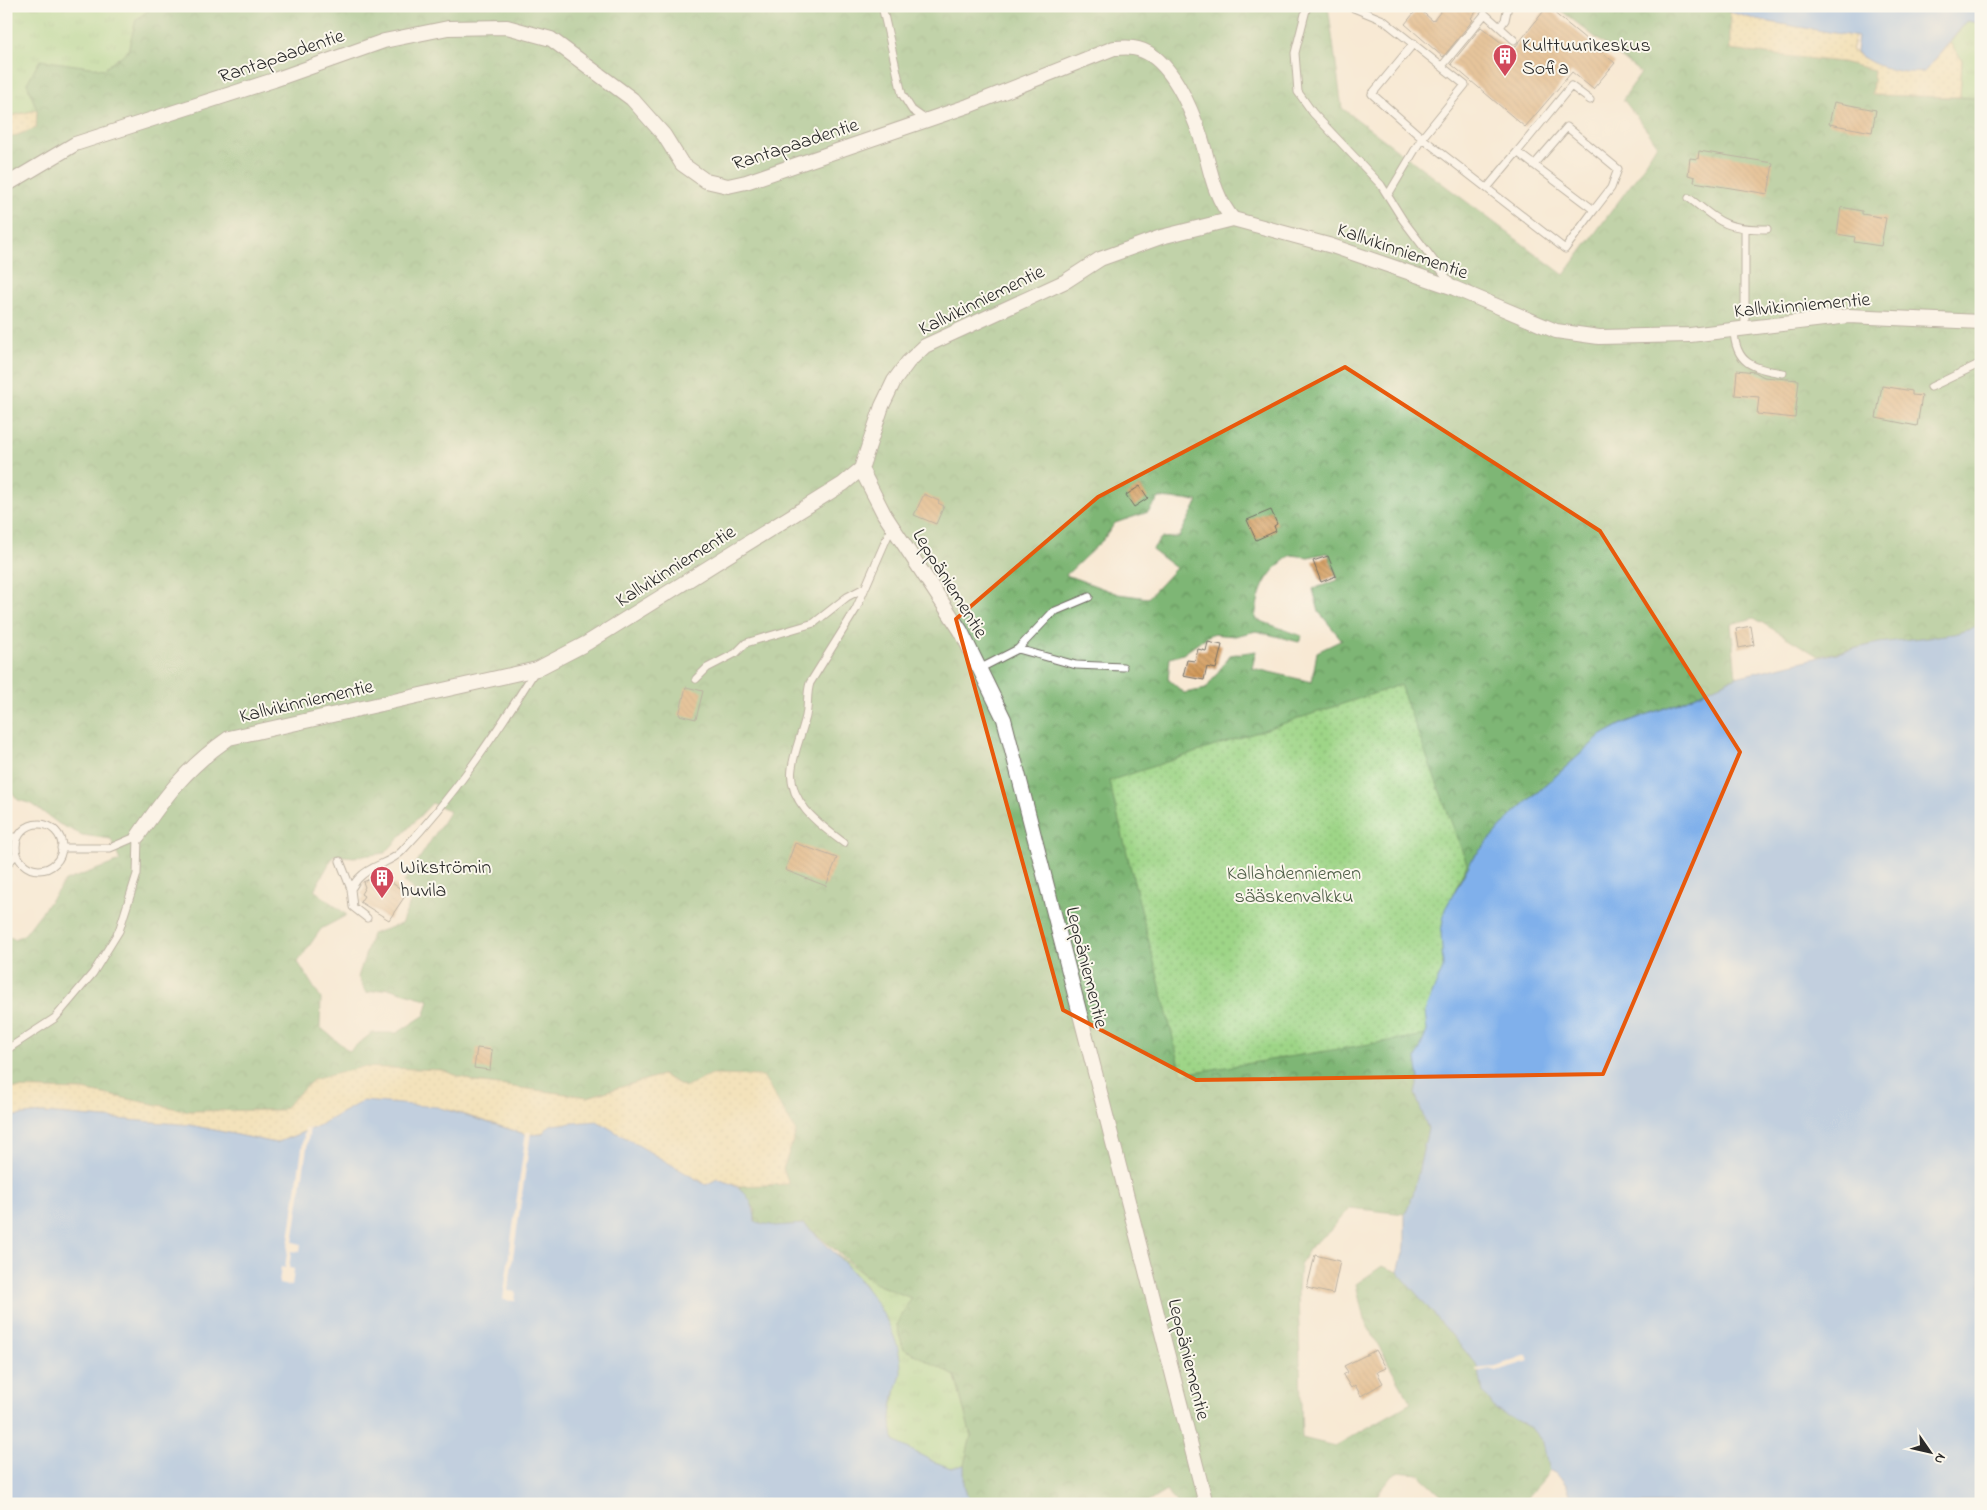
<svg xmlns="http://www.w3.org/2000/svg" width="1987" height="1510" viewBox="0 0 1987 1510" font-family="'Indie Flower',sans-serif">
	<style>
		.grass { fill: url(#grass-tufts); stroke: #648059 }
		.forest { fill: url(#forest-crowns); stroke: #547050; fill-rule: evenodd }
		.sand { fill: url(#sand-dots); stroke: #8c8264 }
		.park { fill: url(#park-dots); stroke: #648059 }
		.water { fill: #80b0eb; stroke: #566e8b }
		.pier { fill: #f8e9d4 }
		.building { fill: url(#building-back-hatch) }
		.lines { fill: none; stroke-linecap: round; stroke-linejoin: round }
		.lane-casing { stroke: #736e66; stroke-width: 9 }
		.street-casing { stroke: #736e66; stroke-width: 16 }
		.lane { stroke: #fff; stroke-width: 7 }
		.street { stroke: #fff; stroke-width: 14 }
		.marked { fill: none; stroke: #e8590c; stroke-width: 4; stroke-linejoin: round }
		.labels { text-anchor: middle; stroke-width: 4; stroke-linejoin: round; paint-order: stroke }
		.poi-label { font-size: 20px; fill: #2b2b2b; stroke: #fbf7ec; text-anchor: start }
		.street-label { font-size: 20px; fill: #2b2b2b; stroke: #fbf7ec }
		.park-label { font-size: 20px; fill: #4e5e47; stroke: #fbf7ec }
	</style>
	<defs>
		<pattern id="grass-tufts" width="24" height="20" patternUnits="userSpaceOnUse" patternTransform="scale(1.25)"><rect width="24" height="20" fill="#9ed587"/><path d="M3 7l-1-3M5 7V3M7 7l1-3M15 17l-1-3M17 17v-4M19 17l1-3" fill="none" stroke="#88b775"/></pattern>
		<pattern id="forest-crowns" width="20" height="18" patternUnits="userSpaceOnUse" patternTransform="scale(1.25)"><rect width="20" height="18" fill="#7eb674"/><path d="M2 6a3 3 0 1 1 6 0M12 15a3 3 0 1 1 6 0" fill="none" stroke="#67945f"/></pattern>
		<pattern id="sand-dots" width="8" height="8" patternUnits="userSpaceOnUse" patternTransform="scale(1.25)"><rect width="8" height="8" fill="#eeda9e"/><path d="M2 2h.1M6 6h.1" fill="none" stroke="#cb8" stroke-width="1.8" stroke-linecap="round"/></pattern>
		<pattern id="park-dots" width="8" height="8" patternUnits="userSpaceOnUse" patternTransform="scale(1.25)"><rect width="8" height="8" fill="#9ed587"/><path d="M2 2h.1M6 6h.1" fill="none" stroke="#88b775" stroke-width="1.8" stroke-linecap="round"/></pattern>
		<pattern id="building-back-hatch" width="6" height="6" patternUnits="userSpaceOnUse" patternTransform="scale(1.25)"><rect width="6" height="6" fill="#d29857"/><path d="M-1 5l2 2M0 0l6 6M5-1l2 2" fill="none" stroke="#ab7c48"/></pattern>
	</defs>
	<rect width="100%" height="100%" fill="#fbf7ec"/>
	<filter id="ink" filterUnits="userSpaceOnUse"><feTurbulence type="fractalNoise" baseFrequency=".02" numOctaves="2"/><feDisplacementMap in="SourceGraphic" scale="10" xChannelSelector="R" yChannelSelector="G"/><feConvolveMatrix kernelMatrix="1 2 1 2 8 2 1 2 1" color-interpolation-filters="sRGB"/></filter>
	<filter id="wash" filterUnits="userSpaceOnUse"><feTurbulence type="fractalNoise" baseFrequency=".0096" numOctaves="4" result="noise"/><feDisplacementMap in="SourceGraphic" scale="20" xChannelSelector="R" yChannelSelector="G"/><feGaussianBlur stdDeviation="1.12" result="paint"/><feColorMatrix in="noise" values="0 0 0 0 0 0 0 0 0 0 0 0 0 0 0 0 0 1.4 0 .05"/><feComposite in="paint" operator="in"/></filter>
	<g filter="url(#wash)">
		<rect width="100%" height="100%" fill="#f8e9d4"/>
		<path class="grass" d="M 6,6 L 154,6 L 136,20 L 128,51 L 104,69 L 40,61 L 27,83 L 37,110 L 6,117 Z
			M 1967,21 L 1981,23 L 1981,98 L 1960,97 L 1962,60 L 1950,43 Z
			M 837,1254 L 876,1284 L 912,1298 L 897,1325 L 903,1348 L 955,1376 L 971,1436 L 964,1465 L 951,1468 L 932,1461 L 894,1441 L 889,1424 L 895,1394 L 896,1344 L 864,1285 Z"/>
		<path class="forest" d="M 154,6 L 1328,6 L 1342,108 L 1564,275 L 1638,175 L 1657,144 L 1623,99 L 1641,73 L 1555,6 L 1721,6 L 1730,12 L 1730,50 L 1842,62 L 1874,70 L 1873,95 L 1981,98 L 1981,626 L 1954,634 L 1879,643 L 1818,656 L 1754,618 L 1731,624 L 1736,677 L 1679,703 L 1624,723 L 1602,735 L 1513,814 L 1473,858 L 1425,1011 L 1427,1031 L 1416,1059 L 1419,1078 L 1415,1093 L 1428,1129 L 1413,1195 L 1405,1214 L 1350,1208 L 1329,1232 L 1311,1246 L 1300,1265 L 1298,1290 L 1302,1438 L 1335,1446 L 1411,1403 L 1364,1320 L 1356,1284 L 1382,1266 L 1398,1272 L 1478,1366 L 1483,1392 L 1496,1410 L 1531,1428 L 1543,1442 L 1549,1471 C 1541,1486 1530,1490 1523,1504 L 1444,1504 L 1445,1498 L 1419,1474 L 1396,1472 L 1374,1499 L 1375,1504 L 1175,1504 L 1176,1502 L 1166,1491 L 1145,1504 L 970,1504 L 964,1486 L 964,1465 L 971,1436 L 955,1376 L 903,1348 L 897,1325 L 911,1298 L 876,1284 L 804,1224 L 775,1226 L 755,1222 L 755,1209 L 738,1186 L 789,1184 L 783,1169 L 796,1132 L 712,1075 L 685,1087 L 662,1075 L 588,1097 L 475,1082 L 441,1070 L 313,1080 L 282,1110 L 188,1111 L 83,1090 L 6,1088 L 6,936 L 15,939 L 25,934 L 65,881 L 120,861 L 111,839 L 82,835 L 59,824 L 32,804 L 18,800 L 6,785 L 6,139 L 36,128 L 37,110 L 27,83 L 40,60 L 104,69 L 128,51 L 136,20 ZM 1159,498 L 1198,501 L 1179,537 L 1161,538 L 1152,550 L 1176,568 L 1148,598 L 1118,594 L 1066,575 L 1103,540 L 1115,523 L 1148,512 ZM 1328,553 L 1338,580 L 1313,589 L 1319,612 L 1342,640 L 1317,652 L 1312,682 L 1252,668 L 1256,651 L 1230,655 L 1206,689 L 1184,693 L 1168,679 L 1170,658 L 1183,654 L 1211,634 L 1235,636 L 1256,631 L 1299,642 L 1302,636 L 1255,619 C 1259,588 1266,573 1291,555 L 1308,557 ZM 432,803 L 450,811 L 404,882 L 415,891 L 401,924 L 372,934 L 358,977 L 366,993 L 388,988 L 429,1000 L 425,1015 L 397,1033 L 372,1033 L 349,1051 L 320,1027 L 321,999 L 298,962 L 321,929 L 347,915 L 314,890 L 334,855 L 354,857 L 385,853 Z"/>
		<path class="sand" d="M 1730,12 L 1758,20 L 1855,36 L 1851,50 L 1862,57 L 1893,70 L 1924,72 L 1950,43 L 1962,60 L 1960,97 L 1872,95 L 1874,70 L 1842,62 L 1730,50 Z
			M 37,110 L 36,128 L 6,139 L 6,117 Z
			M 362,1067 L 441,1070 L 475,1082 L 588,1097 L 662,1075 L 685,1087 L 712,1075 L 763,1076 L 796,1132 L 783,1169 L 789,1184 L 738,1186 L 717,1179 L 706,1185 L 700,1180 L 542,1134 L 528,1135 L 450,1110 L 316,1127 L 276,1143 L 190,1125 L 43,1113 L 6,1117 L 6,1088 L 83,1090 L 188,1111 L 282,1110 L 313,1080 Z"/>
		<path class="park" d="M 1400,685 L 1467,864 L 1453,894 L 1444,980 L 1426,1035 L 1182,1074 L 1109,781 Z"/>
		<path class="water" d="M 1721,6 L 1981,6 L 1981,23 L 1967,21 L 1924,72 C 1901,74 1873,67 1856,52 L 1858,37 L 1758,20 L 1730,12 Z
			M 1981,626 L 1981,1504 L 1571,1504 C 1571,1488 1564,1478 1549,1471 L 1543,1442 L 1531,1428 L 1496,1410 L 1483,1392 L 1478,1366 L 1398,1272 L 1405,1246 L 1405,1214 L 1413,1195 L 1428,1129 L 1415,1093 L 1419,1078 L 1416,1059 L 1427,1031 L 1425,1011 L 1443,968 L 1441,932 L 1445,909 L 1473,858 L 1513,814 L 1602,735 L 1624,723 L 1679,703 L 1736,677 L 1879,643 L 1954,634 Z
			M 363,1101 L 437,1107 L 528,1135 L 542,1134 L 550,1125 L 597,1121 L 706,1185 L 717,1179 C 740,1186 754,1195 755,1222 L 775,1226 L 804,1224 C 842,1258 903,1318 901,1374 C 900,1380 897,1387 895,1392 C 891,1410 889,1424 894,1441 L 932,1461 L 951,1468 L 964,1465 L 964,1486 L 970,1504 L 6,1504 L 6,1117 L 43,1113 L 190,1125 L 276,1143 L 316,1127 Z"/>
		<path class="pier" d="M 310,1127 L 293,1242 L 301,1244 L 300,1252 L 291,1251 L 289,1268 L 294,1269 L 292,1286 L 279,1284 L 281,1267 L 285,1268 L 305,1128 Z
			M 526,1132 L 531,1132 L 508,1291 L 516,1292 L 515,1301 L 503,1300 Z
			M 1527,1355 L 1529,1361 L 1496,1371 L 1489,1369 L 1477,1372 L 1476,1369 L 1494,1367 Z"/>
		<g id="blocks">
			<path class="building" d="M 1445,6 L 1481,6 L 1471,18 L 1473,20 L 1443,57 L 1405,24 L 1418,8 L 1433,21 Z
				M 1547,7 L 1615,63 L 1593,89 L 1572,72 L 1525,127 L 1451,64 L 1481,27 L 1512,51 Z
				M 1834,102 L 1876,110 L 1872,132 L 1829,124 Z
				M 1699,151 L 1773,163 L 1768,194 L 1694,182 L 1695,177 L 1688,175 L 1690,158 L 1698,159 Z
				M 1841,207 L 1862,211 L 1862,214 L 1886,218 L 1881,246 L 1854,242 L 1855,237 L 1837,234 Z
				M 1737,370 L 1755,372 L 1764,377 L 1799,380 L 1795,418 L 1757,414 L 1759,397 L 1735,395 Z
				M 1882,386 L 1912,391 L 1912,395 L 1922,396 L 1917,426 L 1876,418 Z
				M 1140,486 L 1148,498 L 1134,507 L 1126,495 Z
				M 924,494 L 939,501 L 938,503 L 944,506 L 936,524 L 914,515 Z
				M 1271,510 L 1277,524 L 1274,526 L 1276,531 L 1256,540 L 1247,520 Z
				M 1328,556 L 1336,576 L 1321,582 L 1313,561 Z
				M 1751,626 L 1754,645 L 1739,648 L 1736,629 Z
				M 1208,642 L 1222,645 L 1216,669 L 1207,667 L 1204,680 L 1183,676 L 1187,660 L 1195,661 L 1198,649 L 1206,651 Z
				M 686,687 L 703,691 L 696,719 L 679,715 Z
				M 795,843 L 837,858 L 826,886 L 785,870 Z
				M 373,875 L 387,884 L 389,881 L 407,893 L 389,920 L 360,902 L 364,896 L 361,894 L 365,887 L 363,882 L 370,879 Z
				M 477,1048 L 492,1050 L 490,1070 L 474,1068 Z
				M 1315,1255 L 1340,1261 L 1333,1294 L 1307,1288 Z
				M 1376,1350 L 1386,1368 L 1377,1372 L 1383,1383 L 1361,1396 L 1355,1385 L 1351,1388 L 1343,1375 L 1348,1372 L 1344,1366 Z"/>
		</g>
	</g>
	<g filter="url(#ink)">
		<use href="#blocks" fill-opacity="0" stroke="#736e66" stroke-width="1"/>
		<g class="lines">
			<defs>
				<path id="lane" d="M 882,6 L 902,94 L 912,110 L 926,120
					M 1307,6 L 1295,53 L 1298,92 L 1313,113 L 1381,185 L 1403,220 L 1453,286
					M 1349,6 L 1383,20 L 1465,85 L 1422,138 L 1565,249 L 1594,210 L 1517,152 L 1487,188
					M 1500,27 L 1505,20 L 1508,6
					M 1442,66 L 1485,14 L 1514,40
					M 1517,152 L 1571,86 L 1590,100
					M 1534,165 L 1567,127 L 1618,169 L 1611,188 L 1594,210
					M 1388,195 L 1422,138 L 1372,94 L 1414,43
					M 1689,198 C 1721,223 1725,229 1767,229
					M 1745,229 L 1745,329
					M 1734,330 C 1735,363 1753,369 1783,373
					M 1931,387 L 1981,363
					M 1018,649 L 1076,665 L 1123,667
					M 979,669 L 1018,649 L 1053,612 L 1089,597
					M 696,679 L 707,668 L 736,653 L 746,643 L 814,623 L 847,597 L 866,587
					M16 847a23 23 0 1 1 46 0a23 23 0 1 1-46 0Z
					M 6,837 L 18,837
					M 844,843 C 820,825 787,802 792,768 C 794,752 801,736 805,720 C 809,708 806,695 810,683 L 856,609 L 892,526
					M 340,861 L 351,889
					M 6,865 L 17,854
					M 367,918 L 353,907 L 351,889 C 354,885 356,880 360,877 C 371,865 391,863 402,851 C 454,796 495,735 535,671
					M 6,1050 L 55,1018 L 93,973 L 119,931 L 137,874 L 138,836 L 110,848 L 61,848"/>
				<path id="street" d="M 6,185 L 75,144 L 274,80 L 384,41 L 448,28 L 507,27 L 551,39 L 632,99 L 664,135 L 682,164 L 706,181 L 728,186 L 746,182 L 968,106 L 1114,48 C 1120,48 1127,47 1133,48 C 1166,52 1186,98 1196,124 C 1210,157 1209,191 1233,219
					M 861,469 L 884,514 L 961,631 L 1004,719 L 1206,1504
					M 138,836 C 166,795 187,767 229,738 L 537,669 L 587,643 L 843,484 L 861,469 L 882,406 L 894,381 L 908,362 L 925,346 L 1066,281 L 1100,259 L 1161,237 L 1233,219 L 1332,246 L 1454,288 L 1556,331 L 1599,337 L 1690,335 L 1849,316 L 1981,322"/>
			</defs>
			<use href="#lane" class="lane-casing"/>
			<use href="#street" class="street-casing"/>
			<use href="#lane" class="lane"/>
			<use href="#street" class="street"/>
		</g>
	</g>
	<path d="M0 0H1987V1510H0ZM 1345,367 L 1600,531 L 1740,752 L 1603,1074 L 1196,1080 L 1063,1010 L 956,619 L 1098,497 Z" fill="#f8e9d4" fill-opacity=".55" fill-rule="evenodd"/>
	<path class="marked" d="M 1345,367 L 1600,531 L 1740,752 L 1603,1074 L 1196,1080 L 1063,1010 L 956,619 L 1098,497 Z"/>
	<defs>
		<symbol id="building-pin" viewBox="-11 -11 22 30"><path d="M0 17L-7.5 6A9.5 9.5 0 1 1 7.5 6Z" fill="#d1495b" stroke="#fbf7ec"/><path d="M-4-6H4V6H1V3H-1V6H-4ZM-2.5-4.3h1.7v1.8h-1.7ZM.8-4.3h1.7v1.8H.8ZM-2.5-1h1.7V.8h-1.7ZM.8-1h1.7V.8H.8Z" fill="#fff"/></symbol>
	</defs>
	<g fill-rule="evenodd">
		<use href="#building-pin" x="1491" y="42" width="28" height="38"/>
		<use href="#building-pin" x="368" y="864" width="28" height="38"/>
	</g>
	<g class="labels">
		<g class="poi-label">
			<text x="1522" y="51">Kulttuurikeskus<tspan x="1522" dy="23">Sofia</tspan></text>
			<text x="400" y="873">Wikströmin<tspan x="400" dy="23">huvila</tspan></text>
		</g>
		<g class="street-label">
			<text transform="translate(281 55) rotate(-19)" y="7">Rantapaadentie</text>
			<text transform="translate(795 143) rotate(-18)" y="7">Rantapaadentie</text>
			<text transform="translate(1403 250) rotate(19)" y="7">Kallvikinniementie</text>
			<text transform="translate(981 299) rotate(-26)" y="7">Kallvikinniementie</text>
			<text transform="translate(1802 304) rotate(-5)" y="7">Kallvikinniementie</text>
			<text transform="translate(675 565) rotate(-32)" y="7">Kallvikinniementie</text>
			<text transform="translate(951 583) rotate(58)" y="7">Leppäniementie</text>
			<text transform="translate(306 700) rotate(-13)" y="7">Kallvikinniementie</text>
			<text transform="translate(1088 967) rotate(76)" y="7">Leppäniementie</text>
			<text transform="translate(1190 1359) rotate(76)" y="7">Leppäniementie</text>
		</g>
		<g class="park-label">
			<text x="1294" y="879">Kallahdenniemen<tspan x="1294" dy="23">sääskenvalkku</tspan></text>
		</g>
	</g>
	<rect width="1987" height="1510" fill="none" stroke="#fbf7ec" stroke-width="25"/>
	<g transform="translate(1930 1452) rotate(124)" stroke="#fbf7ec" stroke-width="4" paint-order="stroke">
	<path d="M0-4L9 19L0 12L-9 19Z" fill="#2b2b2b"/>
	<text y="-8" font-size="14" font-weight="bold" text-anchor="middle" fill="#2b2b2b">N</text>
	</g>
</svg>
